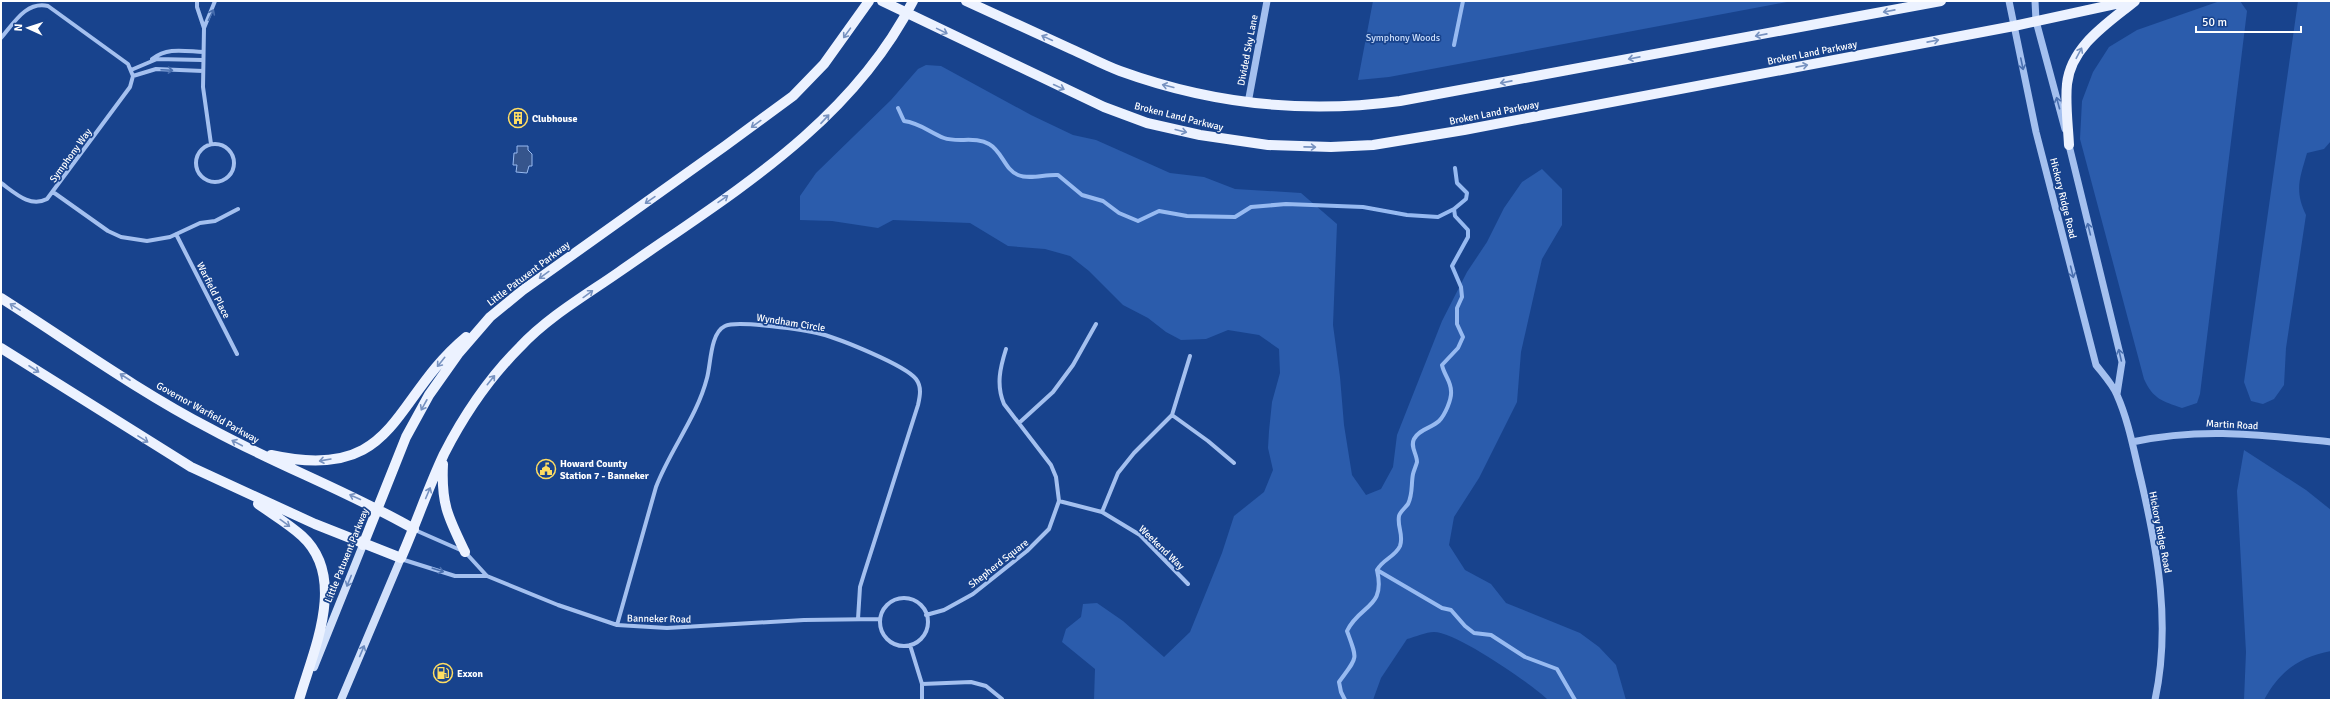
<svg xmlns="http://www.w3.org/2000/svg" width="2332" height="701" viewBox="0 0 2332 701" font-family="Signika,sans-serif">
	<style>
		.green { fill: #2b5cac }
		.water { fill: #36558c; stroke: #97baf1 }
		.lines { fill: none; stroke-linecap: round; stroke-linejoin: round }
		.stream { stroke: #97baf1; stroke-width: 4 }
		.minor { stroke: #a4c0ef; stroke-width: 4 }
		.tertiary { stroke: #a4c0ef; stroke-width: 7 }
		.secondary { stroke: #d1e0fa; stroke-width: 8 }
		.primary { stroke: #ecf2ff; stroke-width: 10 }
		.oneway { stroke: #7792c0 }
		.oneway2 { stroke: #496faf }
		.oneway3 { stroke: #6b8abe }
		.labels { text-anchor: middle; stroke-width: 3.5; stroke-linejoin: round; paint-order: stroke }
		.park-label { font-size: 10px; fill: #caddfa; stroke: #18438d }
		.street-label { font-size: 10px; fill: #fff; stroke: #18438d }
		.poi-label { font-size: 10px; font-weight: bold; fill: #fff; stroke: #18438d; text-anchor: start }
	</style>
	<rect width="100%" height="100%" fill="#18438d"/>
	<path class="green" d="M 1373,1 L 1792,1 L 1389,77 L 1358,80 Z
		M 2220,1 L 2240,1 L 2247,11 L 2200,394 L 2197,403 L 2182,408 C 2162,401 2153,399 2144,379 L 2080,139 L 2082,101 L 2093,72 L 2109,47 L 2137,30 Z
		M 2298,1 L 2331,1 L 2331,141 L 2324,149 L 2307,153 C 2300,178 2294,190 2306,215 L 2286,348 L 2284,385 L 2274,399 L 2263,404 L 2251,401 L 2244,382 Z
		M 926,65 L 941,66 L 1031,115 L 1073,135 L 1096,140 L 1170,173 L 1204,177 L 1235,189 L 1301,193 L 1337,224 L 1333,325 L 1340,377 L 1344,425 L 1352,475 L 1366,495 L 1381,489 L 1393,467 L 1397,435 L 1442,321 L 1467,272 L 1487,242 L 1504,208 L 1522,182 L 1542,169 L 1562,189 L 1562,225 L 1542,259 L 1521,352 L 1517,402 L 1479,478 L 1454,517 L 1449,545 L 1465,570 L 1491,584 L 1506,603 L 1580,633 L 1599,647 L 1616,665 L 1626,700 L 1548,700 C 1532,684 1456,632 1434,632 C 1426,632 1415,637 1407,639 L 1381,678 L 1373,700 L 1094,700 L 1095,669 L 1062,642 L 1066,629 L 1081,617 L 1083,604 L 1097,603 L 1123,621 L 1164,657 L 1190,632 L 1222,553 L 1234,516 L 1264,492 L 1273,470 L 1268,448 L 1269,431 L 1272,402 L 1280,373 L 1279,349 L 1259,335 L 1228,330 L 1206,339 L 1181,340 L 1166,332 L 1148,318 L 1123,305 L 1089,271 L 1070,256 L 1045,249 L 1008,246 L 970,223 L 893,220 L 878,228 L 832,221 L 800,220 L 800,196 L 816,173 L 891,100 L 918,69 Z
		M 2244,450 L 2306,490 L 2331,510 L 2331,651 C 2299,657 2280,671 2264,700 L 2244,700 L 2246,652 L 2237,491 Z"/>
	<path class="water" d="M 517,146 L 528,146 L 528,150 L 532,154 L 532,166 L 529,166 L 527,173 L 516,172 L 517,165 L 513,165 L 514,153 L 517,153 Z"/>
	<g class="lines">
		<path class="stream" d="M 1454,45 L 1463,1
			M 898,108 L 904,121 C 920,123 929,132 944,138 C 957,143 976,136 989,144 C 1002,151 1005,170 1018,175 C 1030,180 1045,174 1058,175 L 1082,195 L 1103,201 L 1119,213 L 1138,221 L 1159,211 L 1187,216 L 1235,217 L 1251,207 L 1286,204 L 1363,207 L 1407,215 L 1438,217 L 1454,209
			M 1377,570 L 1442,608 L 1451,610 L 1465,626 L 1474,633 L 1491,635 L 1525,657 L 1557,669 L 1575,700
			M 1345,700 L 1341,692 L 1339,682 C 1358,656 1358,661 1347,631 C 1360,604 1386,609 1377,570 C 1383,559 1395,557 1400,546 C 1404,535 1397,527 1399,516 C 1400,512 1405,508 1408,504 C 1413,494 1411,484 1413,474 C 1414,470 1416,466 1417,462 C 1417,454 1410,447 1414,439 C 1419,429 1432,428 1439,421 C 1445,415 1452,399 1451,391 C 1451,381 1444,375 1442,365 L 1458,348 L 1463,337 L 1457,324 L 1457,308 L 1462,297 L 1461,287 L 1452,266 L 1468,237 L 1468,230 L 1455,216 L 1454,209 L 1466,199 L 1467,193 L 1457,183 L 1455,168"/>
		<path class="minor" d="M 197,1 L 197,7 L 204,28 L 203,87 L 211,144
			M 204,28 L 215,1
			M 1,38 C 14,23 26,1 48,6 L 128,64 L 133,76 L 130,87 L 47,199 C 30,208 15,193 1,183
			M 152,59 C 168,47 183,51 203,52
			M 131,70 L 157,59 L 202,60
			M 133,76 L 156,69 L 203,71
			M196 163a19 19 0 1 1 38 0a19 19 0 1 1-38 0Z
			M 53,192 L 108,231 L 121,237 L 147,241 L 170,237 L 200,223 L 215,221 L 238,209
			M 176,234 L 237,354
			M 1006,349 C 1000,368 996,385 1004,404 L 1051,465 L 1056,477 L 1059,501 L 1102,512 L 1118,473 L 1134,453 L 1172,415 L 1190,356
			M 1172,415 L 1208,441 L 1234,463
			M 1019,423 L 1053,392 L 1073,365 L 1096,324
			M 1102,512 L 1140,535 L 1188,584
			M 415,530 L 465,552 L 487,576
			M 401,559 L 455,576 L 487,576 L 558,605 L 617,625 L 667,628 L 804,620 L 880,619
			M880 622a24 24 0 1 1 48 0a24 24 0 1 1-48 0Z
			M 926,615 L 944,610 L 973,594 L 1027,551 L 1049,529 L 1059,501
			M 617,625 L 656,487 C 670,450 697,417 707,378 C 711,364 710,333 725,326 C 737,320 806,330 821,334 C 840,339 905,365 916,379 C 922,387 920,396 918,405 L 864,574 L 860,587 L 858,619
			M 910,645 L 922,684 L 922,700
			M 922,684 L 971,682 L 986,686 L 1002,699 L 1001,700"/>
		<path class="tertiary" d="M 2009,1 L 2036,132 L 2096,365 C 2103,374 2113,385 2117,395 C 2129,422 2134,452 2141,480 C 2158,553 2171,625 2155,700
			M 2035,1 L 2036,21 L 2065,129
			M 1248,103 L 1267,1
			M 2068,141 L 2122,362 L 2117,394
			M 2132,442 C 2203,427 2260,435 2331,442"/>
		<path class="secondary" d="M 314,667 L 363,545
			M 341,700 L 401,558"/>
		<path class="primary" d="M 882,1 L 1104,107 L 1147,123 L 1200,135 L 1268,145 L 1331,147 L 1373,145 L 1464,130 L 2014,26 L 2129,1
			M 966,1 C 1001,17 1036,33 1071,49 C 1087,56 1104,65 1120,71 C 1211,104 1305,114 1400,101 L 1941,1
			M 2069,145 C 2068,125 2065,103 2067,84 C 2071,46 2108,23 2135,1
			M 1,298 C 70,342 138,391 211,429 C 277,465 348,491 414,529
			M 1,348 L 191,467 L 315,524 L 401,558 C 416,524 428,488 444,454 C 464,415 489,378 520,347 C 548,317 586,295 619,272 C 729,195 850,125 913,1
			M 271,455 C 398,483 390,400 466,337
			M 443,464 C 441,504 448,517 465,552
			M 258,504 C 272,514 289,524 302,536 C 348,578 313,651 299,700
			M 363,545 L 406,437 L 429,395 L 458,354 L 490,317 L 523,290 L 725,146 L 793,96 L 824,64 L 869,1"/>
	</g>
	<defs><path id="oneway-shaft" d="M-6 0H5M1.5-3L5.5 0L1.5 3" fill="none" stroke-width="1.6" stroke-linecap="round" stroke-linejoin="round"/></defs>
	<g class="oneway">
		<use href="#oneway-shaft" transform="translate(1889 11) rotate(169)"/>
		<use href="#oneway-shaft" transform="translate(942 31) rotate(26)"/>
		<use href="#oneway-shaft" transform="translate(847 33) rotate(126)"/>
		<use href="#oneway-shaft" transform="translate(1761 35) rotate(169)"/>
		<use href="#oneway-shaft" transform="translate(1047 38) rotate(-155)"/>
		<use href="#oneway-shaft" transform="translate(1933 41) rotate(-11)"/>
		<use href="#oneway-shaft" transform="translate(2079 53) rotate(-62)"/>
		<use href="#oneway-shaft" transform="translate(1634 58) rotate(169)"/>
		<use href="#oneway-shaft" transform="translate(1802 66) rotate(-11)"/>
		<use href="#oneway-shaft" transform="translate(1506 82) rotate(169)"/>
		<use href="#oneway-shaft" transform="translate(1168 86) rotate(-166)"/>
		<use href="#oneway-shaft" transform="translate(1059 87) rotate(25)"/>
		<use href="#oneway-shaft" transform="translate(825 119) rotate(-47)"/>
		<use href="#oneway-shaft" transform="translate(756 124) rotate(144)"/>
		<use href="#oneway-shaft" transform="translate(1181 131) rotate(14)"/>
		<use href="#oneway-shaft" transform="translate(1310 147) rotate(1)"/>
		<use href="#oneway-shaft" transform="translate(723 199) rotate(-35)"/>
		<use href="#oneway-shaft" transform="translate(650 200) rotate(145)"/>
		<use href="#oneway-shaft" transform="translate(544 275) rotate(144)"/>
		<use href="#oneway-shaft" transform="translate(588 294) rotate(-36)"/>
		<use href="#oneway-shaft" transform="translate(15 307) rotate(-148)"/>
		<use href="#oneway-shaft" transform="translate(441 362) rotate(129)"/>
		<use href="#oneway-shaft" transform="translate(34 369) rotate(33)"/>
		<use href="#oneway-shaft" transform="translate(125 377) rotate(-147)"/>
		<use href="#oneway-shaft" transform="translate(491 380) rotate(-51)"/>
		<use href="#oneway-shaft" transform="translate(424 405) rotate(119)"/>
		<use href="#oneway-shaft" transform="translate(143 439) rotate(32)"/>
		<use href="#oneway-shaft" transform="translate(237 443) rotate(-152)"/>
		<use href="#oneway-shaft" transform="translate(325 460) rotate(170)"/>
		<use href="#oneway-shaft" transform="translate(428 493) rotate(-67)"/>
		<use href="#oneway-shaft" transform="translate(355 497) rotate(-156)"/>
		<use href="#oneway-shaft" transform="translate(285 523) rotate(36)"/>
	</g>
	<g class="oneway2">
		<use href="#oneway-shaft" transform="translate(211 15) rotate(-64)"/>
		<use href="#oneway-shaft" transform="translate(2022 64) rotate(78)"/>
		<use href="#oneway-shaft" transform="translate(167 70) rotate(3)"/>
		<use href="#oneway-shaft" transform="translate(2058 103) rotate(-105)"/>
		<use href="#oneway-shaft" transform="translate(2089 229) rotate(-104)"/>
		<use href="#oneway-shaft" transform="translate(2072 272) rotate(76)"/>
		<use href="#oneway-shaft" transform="translate(2120 355) rotate(-103)"/>
		<use href="#oneway-shaft" transform="translate(438 570) rotate(18)"/>
	</g>
	<g class="oneway3">
		<use href="#oneway-shaft" transform="translate(349 581) rotate(112)"/>
		<use href="#oneway-shaft" transform="translate(362 651) rotate(-67)"/>
	</g>
	<defs>
		<symbol id="building-ring" viewBox="-11 -11 22 22"><circle r="9.5" fill="#18438d" stroke="#ffdd62" stroke-width="1.5"/><path d="M-4-6H4V6H1V3H-1V6H-4ZM-2.5-4.3h1.7v1.8h-1.7ZM.8-4.3h1.7v1.8H.8ZM-2.5-1h1.7V.8h-1.7ZM.8-1h1.7V.8H.8Z" fill="#ffdd62"/></symbol>
		<symbol id="civic-ring" viewBox="-11 -11 22 22"><circle r="9.5" fill="#18438d" stroke="#ffdd62" stroke-width="1.5"/><path d="M-.6-6.5H3V-4.5H.6V-3L4-1V1h2V6H-6V1h2V-1L-.6-3ZM-1.2 2.5V6h2.4V2.5Z" fill="#ffdd62"/></symbol>
		<symbol id="fuel-ring" viewBox="-11 -11 22 22"><circle r="9.5" fill="#18438d" stroke="#ffdd62" stroke-width="1.5"/><path d="M-5.5-6h7V0h2V4h1.3V-2.5L3-4.5l.8-.8L6-3V5H2.5V1h-1V6h-7ZM-4.2-4.7v3.2H.2V-4.7Z" fill="#ffdd62"/></symbol>
	</defs>
	<g fill-rule="evenodd">
		<use href="#building-ring" x="507" y="107" width="22" height="22"/>
		<use href="#civic-ring" x="535" y="458" width="22" height="22"/>
		<use href="#fuel-ring" x="432" y="662" width="22" height="22"/>
	</g>
	<g class="labels">
		<g class="park-label">
			<text x="1403" y="41">Symphony Woods</text>
		</g>
		<g class="street-label">
			<text transform="translate(1247 50) rotate(-79)" y="4">Divided Sky Lane</text>
			<text transform="translate(1812 52) rotate(-11)" y="4">Broken Land Parkway</text>
			<text transform="translate(1494 112) rotate(-11)" y="4">Broken Land Parkway</text>
			<text transform="translate(1179 116) rotate(14)" y="4">Broken Land Parkway</text>
			<text transform="translate(70 155) rotate(-54)" y="4">Symphony Way</text>
			<text transform="translate(2064 198) rotate(76)" y="4">Hickory Ridge Road</text>
			<text transform="translate(528 273) rotate(-37)" y="4">Little Patuxent Parkway</text>
			<text transform="translate(214 290) rotate(63)" y="4">Warfield Place</text>
			<text transform="translate(791 322) rotate(9)" y="4">Wyndham Circle</text>
			<text transform="translate(208 412) rotate(29)" y="4">Governor Warfield Parkway</text>
			<text transform="translate(2232 424) rotate(3)" y="4">Martin Road</text>
			<text transform="translate(2161 532) rotate(79)" y="4">Hickory Ridge Road</text>
			<text transform="translate(1162 547) rotate(44)" y="4">Weekend Way</text>
			<text transform="translate(346 555) rotate(-68)" y="4">Little Patuxent Parkway</text>
			<text transform="translate(998 563) rotate(-38)" y="4">Shepherd Square</text>
			<text transform="translate(659 618) rotate(1)" y="4">Banneker Road</text>
		</g>
		<g class="poi-label">
			<text x="532" y="122">Clubhouse</text>
			<text x="560" y="467">Howard County<tspan x="560" dy="12">Station 7 - Banneker</tspan></text>
			<text x="457" y="677">Exxon</text>
		</g>
	</g>
	<rect width="2332" height="701" fill="none" stroke="#ffffff" stroke-width="4"/>
	<g transform="translate(28 28) rotate(273)" stroke="#18438d" stroke-width="3" paint-order="stroke">
	<path d="M0-3L7 15L0 10L-7 15Z" fill="#ffffff"/>
	<text y="-6" font-size="11" font-weight="bold" text-anchor="middle" fill="#ffffff">N</text>
	</g>
	<path d="M2196 26v6h105v-6" fill="none" stroke="#ffffff" stroke-width="2"/>
	<text x="2202" y="26" font-size="12" fill="#ffffff" stroke="#18438d" stroke-width="3" paint-order="stroke">50 m</text>
</svg>
